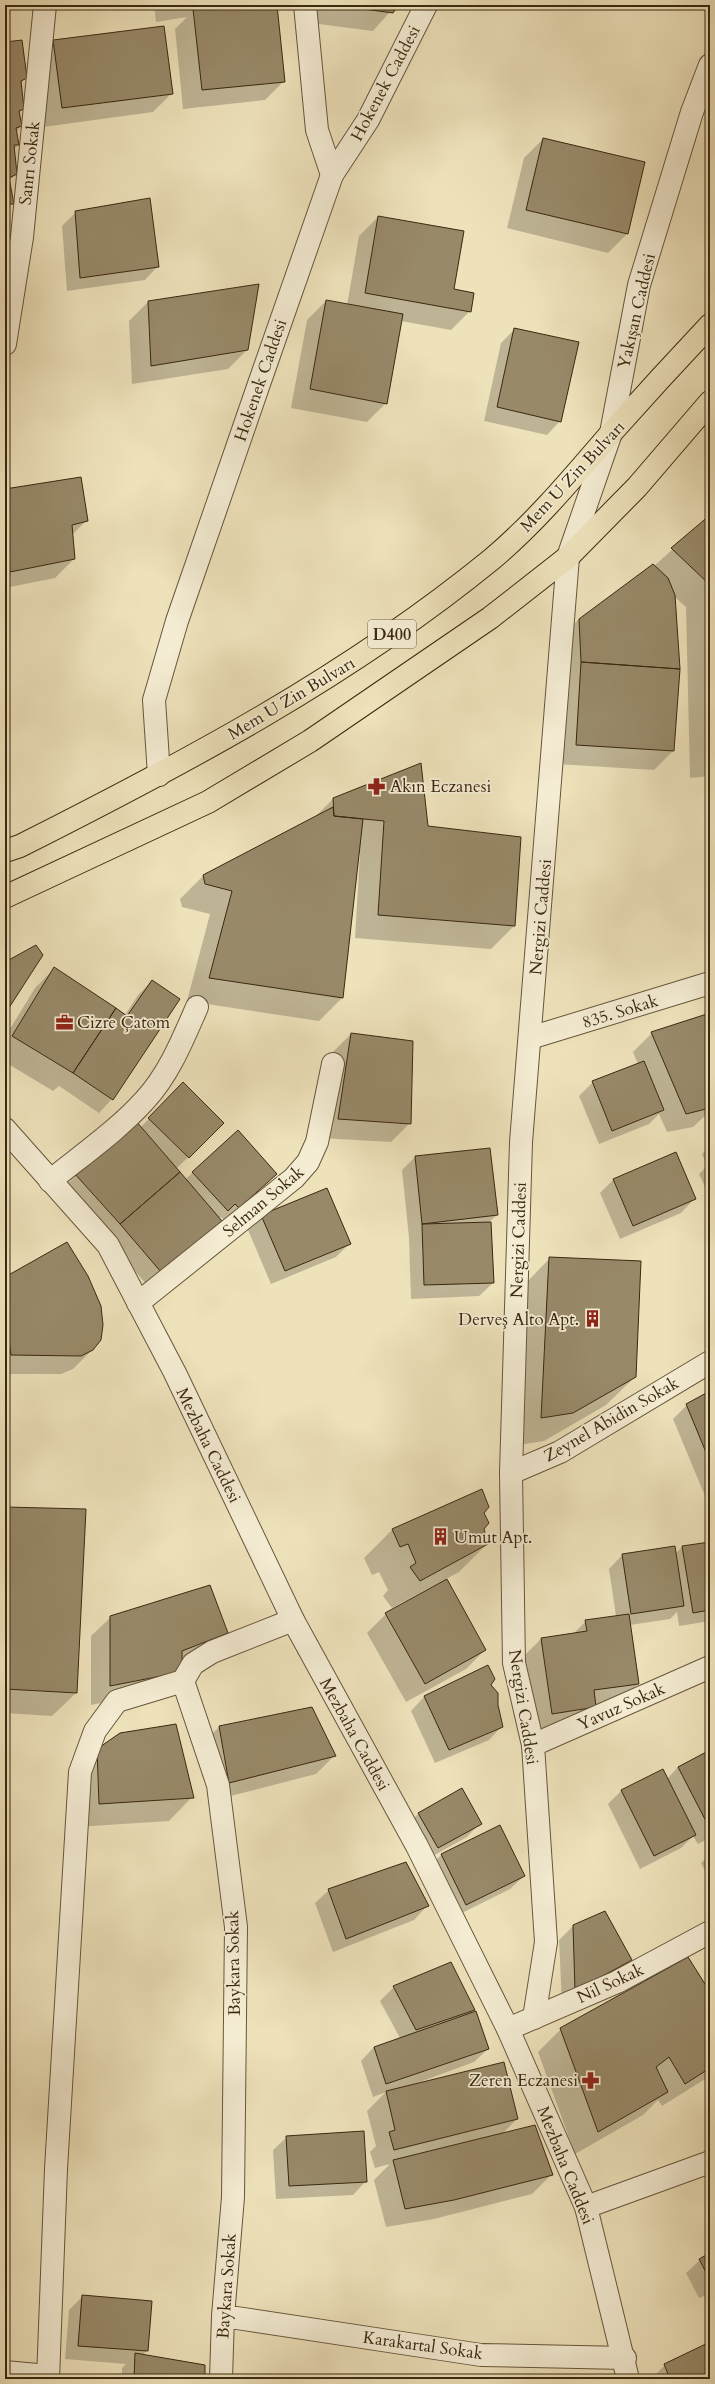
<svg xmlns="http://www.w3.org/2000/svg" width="715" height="2384" viewBox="0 0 715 2384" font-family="Cardo,serif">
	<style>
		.shadow { fill: #0003 }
		.building { fill: #988969; stroke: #3a2810 }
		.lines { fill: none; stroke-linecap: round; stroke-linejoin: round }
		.minor-casing { stroke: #67563b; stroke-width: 24 }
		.tertiary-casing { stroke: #67563b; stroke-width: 24 }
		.primary-casing { stroke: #3a2810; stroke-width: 24 }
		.minor { stroke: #f4ecd3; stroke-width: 22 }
		.tertiary { stroke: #f4ecd3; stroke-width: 22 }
		.primary { stroke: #eee2bb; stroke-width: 22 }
		.labels { text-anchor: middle; stroke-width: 3.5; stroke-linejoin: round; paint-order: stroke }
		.shield { fill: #f4ecd3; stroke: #72634a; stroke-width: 1 }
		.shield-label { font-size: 16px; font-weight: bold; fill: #3a2810 }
		.street-label { font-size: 17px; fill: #3a2810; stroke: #f4ecd3 }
		.poi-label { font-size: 17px; fill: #3a2810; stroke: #f4ecd3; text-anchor: start }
	</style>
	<rect width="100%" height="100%" fill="#eee2bb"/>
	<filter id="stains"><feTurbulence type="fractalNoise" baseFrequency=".005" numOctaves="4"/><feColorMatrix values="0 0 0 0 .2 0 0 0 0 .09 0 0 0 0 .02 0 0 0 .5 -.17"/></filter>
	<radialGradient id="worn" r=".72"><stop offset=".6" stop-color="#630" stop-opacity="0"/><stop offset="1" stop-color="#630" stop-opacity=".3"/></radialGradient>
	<path class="shadow" d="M 154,5 L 276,5 L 284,81 L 265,100 L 183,109 L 175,29 L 187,17 L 156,22 Z
		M 302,5 L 396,5 L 373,31 L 303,22 Z
		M 53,41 L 172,93 L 153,112 L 43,127 L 34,60 Z
		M 5,43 L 26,77 L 20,84 L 23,109 L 19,113 L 21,126 L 16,132 L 18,145 L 13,150 L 16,174 L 8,181 L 13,203 L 6,210 L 8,221 L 5,224 Z
		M 543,139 L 627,234 L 608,253 L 507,228 L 524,158 Z
		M 76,212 L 158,266 L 145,280 L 67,291 L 62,226 Z
		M 378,217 L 452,290 L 470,311 L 451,330 L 401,321 L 386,403 L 367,422 L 291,408 L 307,320 L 326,301 L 347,305 L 359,236 Z
		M 148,302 L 247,350 L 228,369 L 132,384 L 129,321 Z
		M 515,329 L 560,421 L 547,435 L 484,421 L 501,343 Z
		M 5,490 L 87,520 L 72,535 L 74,559 L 55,578 L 5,588 Z
		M 710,516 L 710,776 L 690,778 L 686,607 L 675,597 L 679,669 L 673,751 L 654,770 L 557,764 L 560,639 L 579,619 L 654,566 Z
		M 333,799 L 428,827 L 514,926 L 491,949 L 355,938 L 360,854 L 359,853 L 342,998 L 319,1021 L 187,1001 L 210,914 L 182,907 L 180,899 L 203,876 L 315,817 Z
		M 54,969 L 125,1015 L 138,995 L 152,981 L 112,1099 L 99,1113 L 59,1086 L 53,1091 L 5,1062 L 5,1037 L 35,988 Z
		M 710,1014 L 710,1111 L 693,1127 L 667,1132 L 659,1114 L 649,1124 L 599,1144 L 579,1096 L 593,1082 L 638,1064 L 633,1052 L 652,1033 Z
		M 351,1034 L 410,1123 L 391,1142 L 320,1138 L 332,1053 Z
		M 183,1084 L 223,1123 L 176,1169 L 185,1180 L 193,1172 L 276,1174 L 225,1221 L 221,1217 L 219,1219 L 220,1221 L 207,1234 L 147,1285 L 106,1237 L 56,1194 L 136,1122 L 141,1127 Z
		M 710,1146 L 710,1198 L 699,1174 L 707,1166 L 702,1154 Z
		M 415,1157 L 497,1215 L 488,1223 L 493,1283 L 479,1296 L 411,1299 L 409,1238 L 402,1170 Z
		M 613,1180 L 694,1199 L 681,1213 L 620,1239 L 600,1193 Z
		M 262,1216 L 349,1244 L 336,1257 L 271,1284 L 248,1230 Z
		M 550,1258 L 635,1377 L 606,1405 L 544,1441 L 513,1446 L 522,1287 Z
		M 5,1279 L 92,1350 L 73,1369 L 61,1374 L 5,1374 Z
		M 710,1392 L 710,1493 L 705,1496 L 673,1419 L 687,1405 Z
		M 5,1508 L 76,1693 L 52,1716 L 5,1713 Z
		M 483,1529 L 487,1544 L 459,1572 L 446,1579 L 485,1650 L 466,1669 L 406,1702 L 367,1633 L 386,1614 L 434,1588 L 433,1586 L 392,1608 L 383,1596 L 388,1590 L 379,1572 L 372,1575 L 364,1558 L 392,1530 Z
		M 710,1543 L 710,1621 L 679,1626 L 677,1612 L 670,1619 L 630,1625 L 638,1684 L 619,1703 L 576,1726 L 533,1732 L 522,1658 L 541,1639 L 572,1635 L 586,1621 L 616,1616 L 609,1569 L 622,1555 L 675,1554 L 682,1547 Z
		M 111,1617 L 227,1633 L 162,1690 L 91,1705 L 91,1636 Z
		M 487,1666 L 489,1685 L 502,1726 L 489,1740 L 435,1763 L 411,1711 L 424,1697 Z
		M 219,1727 L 335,1755 L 316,1774 L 211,1801 L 200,1746 Z
		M 97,1750 L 192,1797 L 169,1821 L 76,1827 Z
		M 710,1751 L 710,1831 L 706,1833 L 707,1835 L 710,1833 L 710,1838 L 698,1844 L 693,1836 L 681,1848 L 640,1869 L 608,1804 L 621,1791 L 662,1770 L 667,1779 L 678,1767 Z
		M 461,1790 L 480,1823 L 467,1837 L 424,1861 L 405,1827 L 418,1814 Z
		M 500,1827 L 524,1876 L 510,1889 L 452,1918 L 428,1868 L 441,1855 Z
		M 710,1854 L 710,1881 L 701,1863 Z
		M 329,1890 L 427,1906 L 414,1920 L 333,1952 L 315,1903 Z
		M 573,1926 L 631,1960 L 617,1973 L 562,2004 L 559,1940 Z
		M 710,1977 L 710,2076 L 662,2106 L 658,2100 L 643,2115 L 575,2154 L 538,2052 L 561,2029 L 704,1984 Z
		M 394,1987 L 474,2010 L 470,2014 L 488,2049 L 474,2062 L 406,2087 L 517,2119 L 502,2134 L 551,2175 L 532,2194 L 434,2219 L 386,2227 L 374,2180 L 390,2164 L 375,2168 L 370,2152 L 376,2146 L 367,2111 L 386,2092 L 373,2097 L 361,2061 L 374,2047 L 400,2038 L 380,2001 Z
		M 287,2137 L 366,2181 L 353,2195 L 276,2199 L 273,2150 Z
		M 710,2254 L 710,2307 L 704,2296 L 699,2298 L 686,2273 L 700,2260 Z
		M 83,2296 L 147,2351 L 142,2355 L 204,2379 L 122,2379 L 122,2368 L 126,2364 L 65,2359 L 69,2310 Z
		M 710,2343 L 710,2379 L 651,2379 L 665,2365 Z"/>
	<path class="building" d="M 238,5 L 277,5 L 285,82 L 202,90 L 193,9 Z
		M 335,5 L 398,5 L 393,13 Z
		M 164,26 L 173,94 L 62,108 L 53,40 Z
		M 22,40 L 27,78 L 21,81 L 24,109 L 19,111 L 22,126 L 16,128 L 19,145 L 14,145 L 17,174 L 9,178 L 14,204 L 6,204 L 9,221 L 5,222 L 5,42 Z
		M 543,138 L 645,162 L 628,234 L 526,210 Z
		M 150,198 L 159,267 L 80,278 L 75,211 Z
		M 378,216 L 464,231 L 454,289 L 474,293 L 471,312 L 365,293 Z
		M 259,284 L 248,350 L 151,366 L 148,301 Z
		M 326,300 L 403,314 L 387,404 L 310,389 Z
		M 514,328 L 579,342 L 561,422 L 497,407 Z
		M 81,477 L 88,521 L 72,525 L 75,559 L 5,573 L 5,489 Z
		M 710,515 L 710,643 L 709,584 L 671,548 Z
		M 653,564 L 668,578 L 675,595 L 680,669 L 581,662 L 579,619 Z
		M 581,662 L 680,669 L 674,751 L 576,745 Z
		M 421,763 L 428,826 L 521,837 L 515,926 L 378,915 L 384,821 L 334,816 L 333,798 Z
		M 333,807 L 334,816 L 363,819 L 343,998 L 209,978 L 232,891 L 205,884 L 203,875 Z
		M 36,945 L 43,955 L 5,1014 L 5,962 Z
		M 54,967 L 116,1008 L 73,1073 L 12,1036 Z
		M 152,980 L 180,999 L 113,1100 L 73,1073 L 116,1008 L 127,1016 Z
		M 710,1013 L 710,1108 L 686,1114 L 651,1032 Z
		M 351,1033 L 413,1041 L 411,1124 L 338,1119 Z
		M 644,1061 L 664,1110 L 612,1131 L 592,1081 Z
		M 183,1082 L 224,1123 L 189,1158 L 148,1118 Z
		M 136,1121 L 180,1172 L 120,1224 L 75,1174 Z
		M 238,1130 L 277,1174 L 239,1208 L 235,1204 L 228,1211 L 192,1172 Z
		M 490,1148 L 498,1215 L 422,1224 L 415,1156 Z
		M 676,1152 L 696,1199 L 633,1226 L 613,1179 Z
		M 180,1172 L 222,1221 L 161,1272 L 120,1224 Z
		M 327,1188 L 351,1244 L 285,1271 L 261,1215 Z
		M 491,1222 L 494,1283 L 424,1285 L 422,1224 Z
		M 67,1242 L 88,1276 L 101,1306 L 103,1325 L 101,1340 L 93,1350 L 81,1356 L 11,1355 L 5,1310 L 5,1277 Z
		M 549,1257 L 641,1261 L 636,1377 L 573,1413 L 541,1418 Z
		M 710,1391 L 710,1462 L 686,1404 Z
		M 482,1489 L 489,1507 L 484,1513 L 489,1523 L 484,1529 L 488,1544 L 420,1581 L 410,1567 L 416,1563 L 408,1544 L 400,1547 L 392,1529 Z
		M 5,1507 L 86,1509 L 77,1693 L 5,1689 Z
		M 710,1542 L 710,1610 L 693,1613 L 682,1546 Z
		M 675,1546 L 684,1606 L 631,1614 L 622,1554 Z
		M 447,1579 L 486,1650 L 425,1684 L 385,1613 Z
		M 210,1585 L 228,1633 L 182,1651 L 182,1672 L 110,1686 L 110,1616 Z
		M 629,1614 L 639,1684 L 594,1690 L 596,1707 L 552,1714 L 541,1638 L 587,1631 L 585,1620 Z
		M 488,1665 L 495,1679 L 491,1685 L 498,1693 L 498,1705 L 503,1727 L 449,1750 L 424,1696 Z
		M 312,1707 L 336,1756 L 229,1783 L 219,1726 Z
		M 176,1724 L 194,1798 L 99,1804 L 97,1749 L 120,1733 Z
		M 710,1750 L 710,1829 L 678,1767 Z
		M 663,1769 L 696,1835 L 654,1856 L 621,1790 Z
		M 462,1788 L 482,1824 L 438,1848 L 418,1813 Z
		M 500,1825 L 525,1876 L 466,1905 L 441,1854 Z
		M 406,1862 L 429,1906 L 346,1939 L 328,1889 Z
		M 605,1911 L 632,1960 L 575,1991 L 573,1925 Z
		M 688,1957 L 710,1992 L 710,2068 L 685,2084 L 669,2057 L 656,2067 L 668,2092 L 598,2132 L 560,2028 Z
		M 451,1962 L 475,2010 L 416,2030 L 393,1986 Z
		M 476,2011 L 489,2049 L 386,2084 L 374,2047 Z
		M 504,2062 L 518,2119 L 394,2150 L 389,2132 L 395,2130 L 386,2091 Z
		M 535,2125 L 553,2175 L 454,2200 L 405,2209 L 393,2160 Z
		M 364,2131 L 367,2182 L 289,2186 L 286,2136 Z
		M 710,2253 L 710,2280 L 699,2259 Z
		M 82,2295 L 152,2301 L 148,2351 L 78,2346 Z
		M 710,2342 L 710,2379 L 670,2379 L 664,2364 Z
		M 135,2353 L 205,2365 L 205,2379 L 134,2379 Z"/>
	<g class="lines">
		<defs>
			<path id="minor" d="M 305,5 L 317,130 L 332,175
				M 5,344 L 22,237 L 45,5
				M 530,1038 L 710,983
				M 50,1181 C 82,1155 118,1130 145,1100 C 169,1074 183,1039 197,1007
				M 138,1303 L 294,1178 L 308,1162 L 317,1142 L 333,1064
				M 511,1473 L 560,1452 L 710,1362
				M 533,1745 L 710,1667
				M 508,2029 L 617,1982 L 710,1932
				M 586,2207 L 710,2162
				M 223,2316 L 481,2355 L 625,2358
				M 5,2372 L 48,2376
				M 48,2379 L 56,2169 L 80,1772 L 95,1731 L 117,1701 L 183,1681
				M 221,2379 L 223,2316 L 233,2197 L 236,1927 L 218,1785 L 183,1681 L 193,1664 L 212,1652 L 293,1620"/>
			<path id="tertiary" d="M 159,775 L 154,700 L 177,621 L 260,381 L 332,175 L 368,120 L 426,5
				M 5,1129 L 108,1245 L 175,1373 L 293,1620 L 417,1846 L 508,2029 L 586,2207 L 628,2379
				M 534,2018 L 546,1942 L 533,1745 L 514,1663 L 511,1473 L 521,1142 L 568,557 L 611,433 L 639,285 L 692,112 L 710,65"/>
			<path id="primary" d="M 5,851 L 20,846 C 185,763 349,676 492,559 C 537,521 574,476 612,432 C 644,396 677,360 710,325
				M 5,897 L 208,802 L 310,741 L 490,618 L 568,557 L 637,487 L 710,402"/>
		</defs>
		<use href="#minor" class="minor-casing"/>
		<use href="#tertiary" class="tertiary-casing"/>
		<use href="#primary" class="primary-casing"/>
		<use href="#minor" class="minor"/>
		<use href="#tertiary" class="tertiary"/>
		<use href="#primary" class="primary"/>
	</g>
	<defs>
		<symbol id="pharmacy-bare" viewBox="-9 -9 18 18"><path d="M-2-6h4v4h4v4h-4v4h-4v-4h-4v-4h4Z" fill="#8f2418" stroke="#f4ecd3" stroke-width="2.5" paint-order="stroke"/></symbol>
		<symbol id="office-bare" viewBox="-9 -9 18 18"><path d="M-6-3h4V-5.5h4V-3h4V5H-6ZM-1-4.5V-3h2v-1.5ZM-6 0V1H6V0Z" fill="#8f2418" stroke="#f4ecd3" stroke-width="2.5" paint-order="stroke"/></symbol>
		<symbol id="building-bare" viewBox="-9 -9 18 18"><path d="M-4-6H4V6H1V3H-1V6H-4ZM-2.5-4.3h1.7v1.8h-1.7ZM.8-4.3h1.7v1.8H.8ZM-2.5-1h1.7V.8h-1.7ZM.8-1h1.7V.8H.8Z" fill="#8f2418" stroke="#f4ecd3" stroke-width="2.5" paint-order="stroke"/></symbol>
	</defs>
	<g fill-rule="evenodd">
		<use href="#pharmacy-bare" x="364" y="774" width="25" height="25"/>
		<use href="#office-bare" x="52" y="1010" width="25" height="25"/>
		<use href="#building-bare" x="580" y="1306" width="25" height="25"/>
		<use href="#building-bare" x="428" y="1524" width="25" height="25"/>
		<use href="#pharmacy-bare" x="578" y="2068" width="25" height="25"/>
	</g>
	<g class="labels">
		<rect class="shield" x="368" y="620" width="48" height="28" rx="3"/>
		<g class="shield-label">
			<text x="392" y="640">D400</text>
		</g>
		<g class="street-label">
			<text transform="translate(385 83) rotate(-62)" y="6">Hokenek Caddesi</text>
			<text transform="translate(29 163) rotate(-84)" y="6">Sanrı Sokak</text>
			<text transform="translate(636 311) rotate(-77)" y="6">Yakışan Caddesi</text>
			<text transform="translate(260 380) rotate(-71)" y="6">Hokenek Caddesi</text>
			<text transform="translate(572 476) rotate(-47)" y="6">Mem U Zin Bulvarı</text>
			<text transform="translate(291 698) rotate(-31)" y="6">Mem U Zin Bulvarı</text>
			<text transform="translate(540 917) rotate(-85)" y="6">Nergizi Caddesi</text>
			<text transform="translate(620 1011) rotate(-17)" y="6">835. Sokak</text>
			<text transform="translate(263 1201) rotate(-40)" y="6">Selman Sokak</text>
			<text transform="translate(518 1240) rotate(-88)" y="6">Nergizi Caddesi</text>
			<text transform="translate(611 1419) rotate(-30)" y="6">Zeynel Abidin Sokak</text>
			<text transform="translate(209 1445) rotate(64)" y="6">Mezbaha Caddesi</text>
			<text transform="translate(621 1706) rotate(-24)" y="6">Yavuz Sokak</text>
			<text transform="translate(524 1707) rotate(81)" y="6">Nergizi Caddesi</text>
			<text transform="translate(355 1734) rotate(61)" y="6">Mezbaha Caddesi</text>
			<text transform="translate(233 1963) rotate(-91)" y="6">Baykara Sokak</text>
			<text transform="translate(610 1983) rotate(-25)" y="6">Nil Sokak</text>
			<text transform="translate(566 2165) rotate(68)" y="6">Mezbaha Caddesi</text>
			<text transform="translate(226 2286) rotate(-86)" y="6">Baykara Sokak</text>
			<text transform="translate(423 2345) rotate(8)" y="6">Karakartal Sokak</text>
		</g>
		<g class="poi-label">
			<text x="390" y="792">Akın Eczanesi</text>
			<text x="77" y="1028">Cizre Çatom</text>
			<text x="579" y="1325" text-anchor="end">Derveş Alto Apt.</text>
			<text x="454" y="1543">Umut Apt.</text>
			<text x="578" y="2086" text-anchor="end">Zeren Eczanesi</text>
		</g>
	</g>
	<rect width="715" height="2384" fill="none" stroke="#eee2bb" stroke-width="20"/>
	<rect x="6" y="6" width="703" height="2372" fill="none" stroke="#3a2810" stroke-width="2"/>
	<rect x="10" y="10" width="695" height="2364" fill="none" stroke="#3a2810"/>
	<rect width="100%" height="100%" filter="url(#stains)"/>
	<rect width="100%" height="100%" fill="url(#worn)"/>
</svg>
